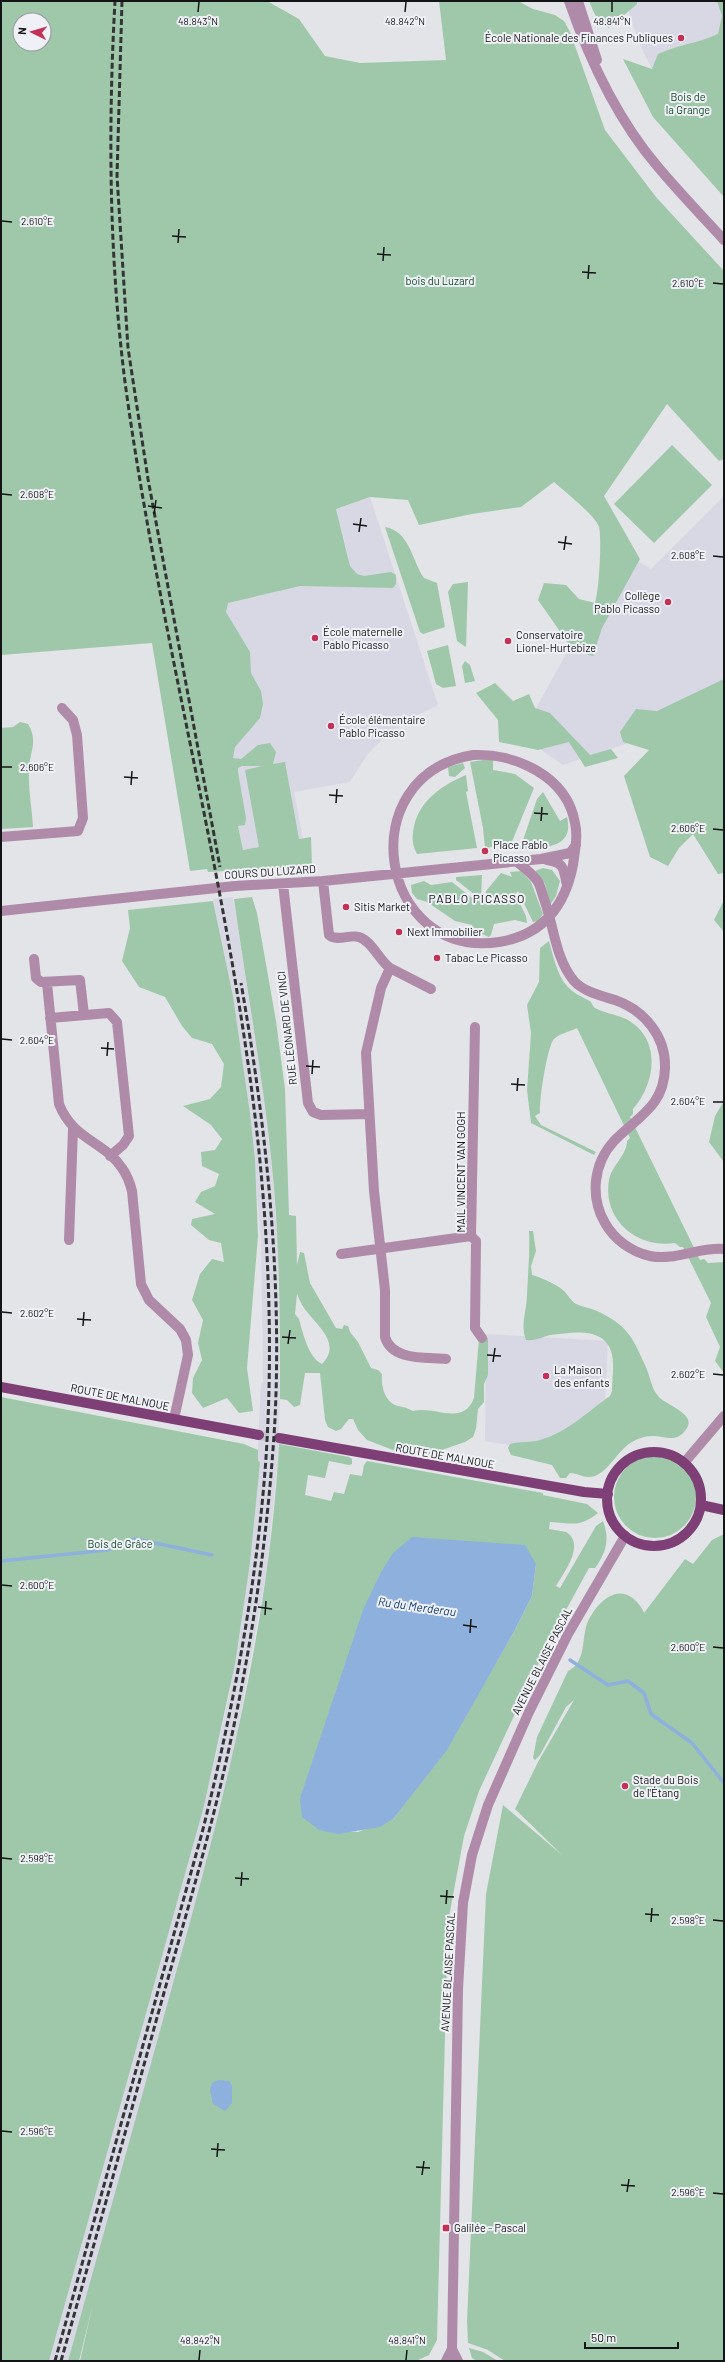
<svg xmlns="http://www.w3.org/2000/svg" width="725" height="2362" viewBox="0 0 725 2362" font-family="Barlow,sans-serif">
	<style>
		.built { fill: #d7d8e4 }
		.green { fill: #9fc8aa; fill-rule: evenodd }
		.water { fill: #8eb0dd }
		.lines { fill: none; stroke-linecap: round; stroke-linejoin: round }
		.stream { stroke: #8eb0dd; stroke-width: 3.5 }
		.major-tunnel { stroke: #c4c5c8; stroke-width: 10; stroke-dasharray: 10 5; stroke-linecap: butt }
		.minor { stroke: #af8ba9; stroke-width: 10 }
		.major { stroke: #7e3e76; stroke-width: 10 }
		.rail { stroke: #333435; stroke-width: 3; stroke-dasharray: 6 3; stroke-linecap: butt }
		.ticks { fill: none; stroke: #131415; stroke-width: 1.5 }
		.poi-dot { fill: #c23256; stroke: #f0f1f6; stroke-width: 1.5 }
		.labels { text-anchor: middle; stroke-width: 4; stroke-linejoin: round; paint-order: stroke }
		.poi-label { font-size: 11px; fill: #131415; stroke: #f0f1f6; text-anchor: start }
		.park-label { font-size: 11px; fill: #104c29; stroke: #f0f1f6 }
		.street-label { font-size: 11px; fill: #131415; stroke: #f0f1f6 }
		.neighbourhood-label { font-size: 12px; letter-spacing: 1px; fill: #131415; stroke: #f0f1f6 }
		.water-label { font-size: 12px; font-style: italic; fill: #113d73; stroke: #f0f1f6 }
		.ticks-label { font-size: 10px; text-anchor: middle; fill: #131415; stroke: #f0f1f6; stroke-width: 4; stroke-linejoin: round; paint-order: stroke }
	</style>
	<rect width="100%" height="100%" fill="#e3e4e8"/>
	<path class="built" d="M 625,1 L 724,1 L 724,67 L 652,69 L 640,45 Z
		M 724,496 L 724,711 L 563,765 L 537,747 L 519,739 L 571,645 L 636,560 L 651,569 Z
		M 370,497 L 438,705 L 413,717 L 384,737 L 367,755 L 350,782 L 294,792 L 303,838 L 243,850 L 188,581 L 349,559 L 336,509 Z
		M 233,897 L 261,1076 L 271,1159 L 278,1242 L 280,1399 L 277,1466 L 267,1568 L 233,1757 L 194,1911 L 69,2361 L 49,2361 L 204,1806 L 229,1696 L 250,1563 L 254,1520 L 261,1384 L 263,1382 L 261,1243 L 250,1113 L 233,996 L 213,899 Z
		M 486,1334 L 608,1341 L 603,1445 L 555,1453 L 485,1441 Z"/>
	<path class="green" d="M 1,1 L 267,1 L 299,19 L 325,56 L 360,63 L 446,60 L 439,1 L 518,1 L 533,9 L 555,15 L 564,21 L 570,32 L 605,130 L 656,197 L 724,271 L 724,459 L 719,461 L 667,404 L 604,496 L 640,559 L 602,628 L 593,656 L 573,650 L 538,600 L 544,583 L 566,585 L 579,599 L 595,603 C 599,591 602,540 599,527 C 596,516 564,491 554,482 L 521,507 L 472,514 L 419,525 L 408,500 L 370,497 L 336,509 L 350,566 L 357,574 L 364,576 L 391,572 L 396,575 L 396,584 L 393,588 L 300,586 L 228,603 L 226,612 L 250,652 L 251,673 L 261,691 L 263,704 L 260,718 L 235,747 L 233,758 L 241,759 L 258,745 L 270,743 L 276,752 L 273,764 L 285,762 L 299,839 L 311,837 L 312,866 L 208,872 L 207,869 L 190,871 L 152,643 L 1,655 ZM 20,20 L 44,20 L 44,44 L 20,44 ZM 242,766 L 262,766 L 245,770 L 259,847 L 243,850 L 238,826 L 245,825 L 246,818 L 238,772 L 238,768 Z
		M 589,1 L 637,1 L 637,4 L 609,28 C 597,22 594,13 589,1 Z
		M 717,1 L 724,1 L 724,197 L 653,117 L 623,59 L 652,69 L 658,54 C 678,45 698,43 718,34 L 722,16 Z
		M 672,445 L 712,485 L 654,543 L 614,504 Z
		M 385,527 C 410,531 412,561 424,578 L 437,583 L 445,627 L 423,634 L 420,632 Z
		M 468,582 L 466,647 L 457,641 L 448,592 L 453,584 Z
		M 448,645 L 456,686 L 443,688 L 436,684 L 427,651 Z
		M 465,661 L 470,665 L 475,681 L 465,683 L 462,666 Z
		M 724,679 L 724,873 L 718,874 L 693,834 L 679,848 L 668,866 L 650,857 L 624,776 L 649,750 L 623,742 L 620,732 L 636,709 L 657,711 Z
		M 495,683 L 513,701 L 529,694 L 535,708 L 550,713 L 590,755 L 611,749 L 618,758 L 585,767 L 569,742 L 538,750 L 499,742 L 498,720 L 476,693 Z
		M 20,722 L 28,724 C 39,741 29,753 29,770 C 28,788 32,808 33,827 L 1,829 L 1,728 L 13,727 Z
		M 483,760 L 493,760 L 493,770 L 515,774 L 534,788 L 511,844 L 485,848 L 483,828 L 470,762 Z
		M 463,763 L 465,768 L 455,777 L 449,776 L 448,767 Z
		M 466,775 L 468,791 L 466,792 L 477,848 L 417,854 C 413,847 412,840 413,833 C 416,803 440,786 466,775 Z
		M 543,792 L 560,821 L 567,817 C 575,850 542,847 520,849 L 537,799 Z
		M 543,868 L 552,870 L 560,881 L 556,896 L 550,905 L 545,884 L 535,871 Z
		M 521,871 L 531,882 L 543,914 L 538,921 L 533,922 L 518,891 L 515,894 L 526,916 L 527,923 L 515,920 L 494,924 L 491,935 L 489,937 L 482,934 L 473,934 L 472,925 L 455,921 L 427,902 L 417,899 L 412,893 L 411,885 L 424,881 L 431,885 L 452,882 L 472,898 L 479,898 L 456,880 L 456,877 L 482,875 L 481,898 L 486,898 L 486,891 L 501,873 L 512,877 L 510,872 Z
		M 252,897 L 257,913 L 276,1021 L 285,1089 L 289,1215 L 296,1216 L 297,1265 L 300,1252 L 304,1253 L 310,1283 L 336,1328 L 342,1329 L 344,1325 L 348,1326 L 350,1332 L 358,1342 L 371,1368 L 378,1370 L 382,1374 C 381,1385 384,1400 395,1405 C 401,1407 406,1407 413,1411 C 435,1405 463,1427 474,1398 L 479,1338 L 484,1336 L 488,1338 L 488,1375 L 484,1384 L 484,1402 L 478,1409 L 476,1429 L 473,1437 L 465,1442 L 427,1455 L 393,1450 L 367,1440 L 358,1430 L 353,1419 L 349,1419 L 341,1429 L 336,1431 L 328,1427 L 325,1420 L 320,1373 L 305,1373 L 300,1405 L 294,1407 L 287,1400 L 280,1399 C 280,1319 280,1238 271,1157 C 262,1071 246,985 234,899 ZM 297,1294 C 300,1301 303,1308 308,1313 C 320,1328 341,1345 322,1364 C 308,1357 303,1333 299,1319 L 295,1314 Z
		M 724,900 L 724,932 L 714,920 Z
		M 213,901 L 233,996 L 250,1113 L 255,1160 L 258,1236 L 247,1368 L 253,1411 L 239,1413 L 227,1398 L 203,1408 L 192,1393 L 193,1378 L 202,1360 L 198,1343 L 203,1320 L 192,1300 L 200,1274 L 212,1259 L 224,1262 L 221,1243 L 209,1240 L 191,1225 L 192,1219 L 215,1214 L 195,1202 L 201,1192 L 215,1186 L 219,1174 L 202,1166 L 201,1152 L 215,1150 L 222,1139 L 211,1125 L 183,1106 L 210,1099 L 221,1087 L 224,1064 L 212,1044 L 192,1038 L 182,1026 L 165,997 L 139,987 L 122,961 L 130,928 L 128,910 Z
		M 549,941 C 553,955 557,975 567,986 C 573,993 582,997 590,1001 C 592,1003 593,1007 595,1008 C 604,1013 618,1015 626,1019 C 662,1038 656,1083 633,1109 L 633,1114 L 630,1117 L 700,1260 L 704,1259 L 708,1263 L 724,1262 L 724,1373 L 715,1361 L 720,1347 L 706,1317 L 711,1303 L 683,1247 L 680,1247 L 675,1243 C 637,1249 602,1219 609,1180 C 612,1165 627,1155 627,1141 L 630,1138 L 577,1028 C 571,1031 559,1034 554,1039 C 547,1047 539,1101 540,1113 L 535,1116 L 541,1125 L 596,1152 L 594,1155 L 531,1123 L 527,1090 L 531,1033 L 527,1005 L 539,982 L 540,948 Z
		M 724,1101 L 724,1162 L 709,1142 L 715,1116 Z
		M 529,1231 L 533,1231 L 536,1251 L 531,1266 L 532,1275 C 538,1276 560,1286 564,1291 C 568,1295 571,1301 576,1304 C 583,1307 590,1308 597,1311 C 627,1325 632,1336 645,1365 C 650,1375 651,1388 658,1396 C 665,1405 696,1413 687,1428 C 677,1444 666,1436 652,1436 C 645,1436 637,1439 632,1442 C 616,1451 606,1478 588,1477 C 582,1477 577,1473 570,1473 L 566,1478 L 560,1478 L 552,1465 L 511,1455 L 508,1448 L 510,1444 C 521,1441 530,1443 540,1440 C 568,1432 587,1412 610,1396 L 612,1391 C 612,1379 615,1363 611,1351 C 602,1326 571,1333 550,1335 C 542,1337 536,1341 526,1340 C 520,1325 527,1310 527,1294 C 528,1273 530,1252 529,1231 Z
		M 1,1397 L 244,1444 L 258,1450 L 258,1461 L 260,1462 L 250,1563 L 235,1664 L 204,1806 L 49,2361 L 1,2361 Z
		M 279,1444 L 349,1457 L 352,1459 L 352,1464 L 349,1465 L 329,1461 L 325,1478 L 308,1475 L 305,1495 L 331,1501 L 334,1492 L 344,1494 L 350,1474 L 362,1476 L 364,1465 L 367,1461 L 543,1493 L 543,1495 L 587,1504 L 598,1513 C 579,1528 572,1523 550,1522 L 549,1529 L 566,1532 C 586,1544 564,1572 556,1586 L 560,1588 L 596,1526 L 603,1521 C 610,1539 606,1553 595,1568 L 589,1568 L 549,1641 L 479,1791 L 464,1836 L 449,1917 L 447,1959 L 437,2340 L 429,2355 L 416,2361 L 80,2361 L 93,2304 L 79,2361 L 68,2361 C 103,2236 138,2111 172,1987 C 222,1809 269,1629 279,1444 ZM 536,1564 L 532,1596 L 515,1630 L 446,1750 L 394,1818 L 358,1832 L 319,1830 L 373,1591 L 380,1574 Z
		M614 1497a41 41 0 1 1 82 0a41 41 0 1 1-82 0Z
		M 724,1534 L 724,2361 L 505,2361 L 488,2350 L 468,2343 L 467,2321 L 486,1894 L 503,1805 L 562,1855 L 515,1809 L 538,1762 L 574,1700 L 566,1707 L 540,1755 L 535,1760 L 533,1758 L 537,1737 L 568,1671 C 573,1668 576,1666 579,1660 C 584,1650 583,1638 586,1627 C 591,1610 612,1584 631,1597 C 636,1600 642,1607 644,1613 L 685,1559 L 693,1564 L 712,1540 Z
		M 469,2348 L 483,2352 L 498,2361 L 477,2361 L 472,2358 Z"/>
	<path class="water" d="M 412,1537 L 525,1545 L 536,1564 L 532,1596 L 515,1630 L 447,1750 L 394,1818 L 380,1827 L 338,1834 L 319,1830 L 302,1817 L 300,1801 L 301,1795 L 363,1610 L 380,1574 L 393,1553 Z
		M 219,2080 L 229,2081 L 232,2085 L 232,2103 L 225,2111 L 213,2104 L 210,2090 L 212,2083 Z"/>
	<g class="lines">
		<path class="stream" d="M 1,1561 L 107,1550 L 136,1539 L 212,1555
			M 570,1660 L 608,1685 L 628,1681 L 644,1693 L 651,1714 L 692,1743 L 724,1783"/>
		<path class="major-tunnel" d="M 259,1435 L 279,1438"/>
		<path class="minor" d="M 569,1 C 589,59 618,120 658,167 C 679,192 702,216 724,240
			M 578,1 L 597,60
			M 473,755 C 515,753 567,776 575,823 C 578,837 575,850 573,865 C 565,906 543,935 499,942 C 378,960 350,775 473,755 Z
			M 1,837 L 78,831 L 83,818 L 77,735 L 73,720 L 62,708
			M 547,860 C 565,863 563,868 567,885
			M 516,861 C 524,868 533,874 538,882 C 541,887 542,894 544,899 C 554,926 555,958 574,981 C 584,992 602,996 615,1000 C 644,1010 666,1036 665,1068 C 664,1107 637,1117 614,1141 C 593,1164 590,1197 605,1223 C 614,1239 631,1252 650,1256 C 675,1261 698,1247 724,1249
			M 323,881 L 329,935 C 337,942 350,934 359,937 C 372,941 379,960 390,968 L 381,988 L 366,1053 L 374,1191 L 385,1290 L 385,1337 C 392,1361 426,1357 446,1359
			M 283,884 L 308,1103 L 313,1112 L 321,1115 L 369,1114
			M 1,911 L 235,886 L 323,881 L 541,859 L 570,853 L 576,845
			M 34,959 L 36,978 L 41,982 L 80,980 L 84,1015
			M 390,968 L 431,989
			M 47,983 L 59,1104 C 73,1140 104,1141 122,1168 C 127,1175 130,1183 132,1191 L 141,1284 L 149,1300 L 180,1329 L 186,1340 L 188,1355 L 174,1419
			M 50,1018 L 109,1013 L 117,1022 L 129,1136 L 123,1145 L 110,1156
			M 475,1027 L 471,1236 L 476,1241 L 475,1328 L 482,1338
			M 69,1240 L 73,1129
			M 341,1254 L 471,1236
			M 684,1463 L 724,1416
			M 452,2349 L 458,2361
			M 446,2361 L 452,2349 L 458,1989 L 463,1903 L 472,1855 L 488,1805 L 529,1712 L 568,1634 L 625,1536"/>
		<path class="major" d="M 1,1387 L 259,1435
			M 279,1438 L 584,1492 L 608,1494
			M607 1499a47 47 0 1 1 94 0a47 47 0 1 1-94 0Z
			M 701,1505 L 724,1510"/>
		<path class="rail" d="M 122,1 L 117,176 L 128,348 L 148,479 L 220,867
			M 55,2361 L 202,1833 C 233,1710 257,1584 266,1458 C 273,1350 269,1240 257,1133 C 228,880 159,634 125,382 C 109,255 108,128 115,1
			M 61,2361 C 94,2245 126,2130 158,2014 C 180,1935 204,1856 223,1775 C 250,1659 268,1539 275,1419 C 282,1274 266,1126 241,983"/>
	</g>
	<path class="ticks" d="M 198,12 L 199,2M 405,12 L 406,2M 612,12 L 612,2M 2,221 L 12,222M 172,236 L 186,237M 178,243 L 179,229M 377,254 L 391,255M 383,261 L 384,247M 582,272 L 596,273M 588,279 L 589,265M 713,283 L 723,284M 2,494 L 12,495M 148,506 L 162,508M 154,514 L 156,500M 353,524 L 367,526M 359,532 L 361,518M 558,542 L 572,544M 564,550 L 566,536M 713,556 L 723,557M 2,767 L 12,767M 124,777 L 138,778M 131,785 L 132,771M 329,795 L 343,796M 336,803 L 337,789M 534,813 L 548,814M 541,821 L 542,807M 713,829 L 723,830M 2,1039 L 12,1040M 101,1048 L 114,1049M 107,1056 L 108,1042M 306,1066 L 320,1067M 312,1074 L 313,1060M 511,1084 L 525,1085M 517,1091 L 518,1078M 713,1102 L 723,1102M 2,1312 L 12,1313M 77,1319 L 91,1320M 83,1326 L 84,1312M 282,1337 L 296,1338M 288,1344 L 290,1330M 487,1355 L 501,1356M 493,1362 L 495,1348M 713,1374 L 723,1375M 2,1585 L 12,1586M 258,1607 L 272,1609M 265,1615 L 266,1601M 463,1625 L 477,1627M 470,1633 L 471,1619M 713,1647 L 723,1648M 2,1858 L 12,1859M 235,1878 L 249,1879M 241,1886 L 242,1872M 440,1896 L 454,1897M 446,1904 L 447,1890M 645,1914 L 659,1915M 713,1920 L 723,1921M 651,1922 L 652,1908M 2,2131 L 12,2132M 211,2149 L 225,2150M 217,2157 L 218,2143M 416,2167 L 430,2168M 422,2175 L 424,2161M 621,2185 L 635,2186M 627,2192 L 629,2179M 713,2193 L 723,2194M 199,2360 L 200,2350M 406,2360 L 407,2350"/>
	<g class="poi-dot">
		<circle cx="681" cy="38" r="4"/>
		<circle cx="668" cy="602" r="4"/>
		<circle cx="315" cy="638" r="4"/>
		<circle cx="508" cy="641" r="4"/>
		<circle cx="331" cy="726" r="4"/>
		<circle cx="485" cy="851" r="4"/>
		<circle cx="346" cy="907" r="4"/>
		<circle cx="399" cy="932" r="4"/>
		<circle cx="437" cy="958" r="4"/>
		<circle cx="546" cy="1376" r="4"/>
		<circle cx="625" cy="1786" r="4"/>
		<rect x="442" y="2224" width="8" height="8" rx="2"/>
	</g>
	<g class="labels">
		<g class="poi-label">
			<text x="673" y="42" text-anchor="end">École Nationale des Finances Publiques</text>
			<text x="660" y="600" text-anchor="end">Collège<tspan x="660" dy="13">Pablo Picasso</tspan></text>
			<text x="323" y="636">École maternelle<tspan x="323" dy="13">Pablo Picasso</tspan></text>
			<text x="516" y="639">Conservatoire<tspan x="516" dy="13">Lionel-Hurtebize</tspan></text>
			<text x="339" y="724">École élémentaire<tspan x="339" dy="13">Pablo Picasso</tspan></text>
			<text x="493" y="849">Place Pablo<tspan x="493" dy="13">Picasso</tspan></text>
			<text x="354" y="911">Sitis Market</text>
			<text x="407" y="936">Next Immobilier</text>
			<text x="445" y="962">Tabac Le Picasso</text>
			<text x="554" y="1374">La Maison<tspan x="554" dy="13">des enfants</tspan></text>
			<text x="633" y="1784">Stade du Bois<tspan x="633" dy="13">de l'Étang</tspan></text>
			<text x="454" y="2232">Galilée - Pascal</text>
		</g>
		<g class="park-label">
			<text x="688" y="101">Bois de<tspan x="688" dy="13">la Grange</tspan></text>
			<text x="440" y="285">bois du Luzard</text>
			<text x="120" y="1548">Bois de Grâce</text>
		</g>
		<g class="street-label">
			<text transform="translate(270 872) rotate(-4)" y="4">COURS DU LUZARD</text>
			<text transform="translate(287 1028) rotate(-96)" y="4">RUE LÉONARD DE VINCI</text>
			<text transform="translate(461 1172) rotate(-90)" y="4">MAIL VINCENT VAN GOGH</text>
			<text transform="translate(120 1397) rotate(11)" y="4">ROUTE DE MALNOUE</text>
			<text transform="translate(445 1456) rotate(10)" y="4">ROUTE DE MALNOUE</text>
			<text transform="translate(542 1661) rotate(-63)" y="4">AVENUE BLAISE PASCAL</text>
			<text transform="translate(448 1972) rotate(-87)" y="4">AVENUE BLAISE PASCAL</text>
		</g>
		<g class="neighbourhood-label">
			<text x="477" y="903">PABLO PICASSO</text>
		</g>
		<g class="water-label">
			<text transform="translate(417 1607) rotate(8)" y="4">Ru du Merderau</text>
		</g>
	</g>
	<g class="ticks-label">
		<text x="198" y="25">48.843°N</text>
		<text x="405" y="25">48.842°N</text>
		<text x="612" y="25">48.841°N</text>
		<text x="37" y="225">2.610°E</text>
		<text x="688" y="287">2.610°E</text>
		<text x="37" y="498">2.608°E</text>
		<text x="688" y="559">2.608°E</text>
		<text x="37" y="771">2.606°E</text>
		<text x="688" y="832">2.606°E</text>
		<text x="37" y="1044">2.604°E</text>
		<text x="688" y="1105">2.604°E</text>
		<text x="37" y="1317">2.602°E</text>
		<text x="688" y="1378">2.602°E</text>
		<text x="37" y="1589">2.600°E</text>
		<text x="688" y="1651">2.600°E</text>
		<text x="37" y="1862">2.598°E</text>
		<text x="688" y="1924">2.598°E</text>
		<text x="37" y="2135">2.596°E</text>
		<text x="688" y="2196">2.596°E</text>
		<text x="200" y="2344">48.842°N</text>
		<text x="407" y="2344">48.841°N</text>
	</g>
	<rect width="725" height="2362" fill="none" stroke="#131415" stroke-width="4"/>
	<g transform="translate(32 32) rotate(275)"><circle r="19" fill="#f0f1f6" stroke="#98999c"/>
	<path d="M0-3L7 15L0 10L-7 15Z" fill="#c23256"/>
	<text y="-6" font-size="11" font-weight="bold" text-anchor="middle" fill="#131415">N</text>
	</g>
	<path d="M585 2342v6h93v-6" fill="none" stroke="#131415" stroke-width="2"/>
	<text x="591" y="2342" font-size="12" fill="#131415" stroke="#f0f1f6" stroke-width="3" paint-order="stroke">50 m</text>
</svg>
